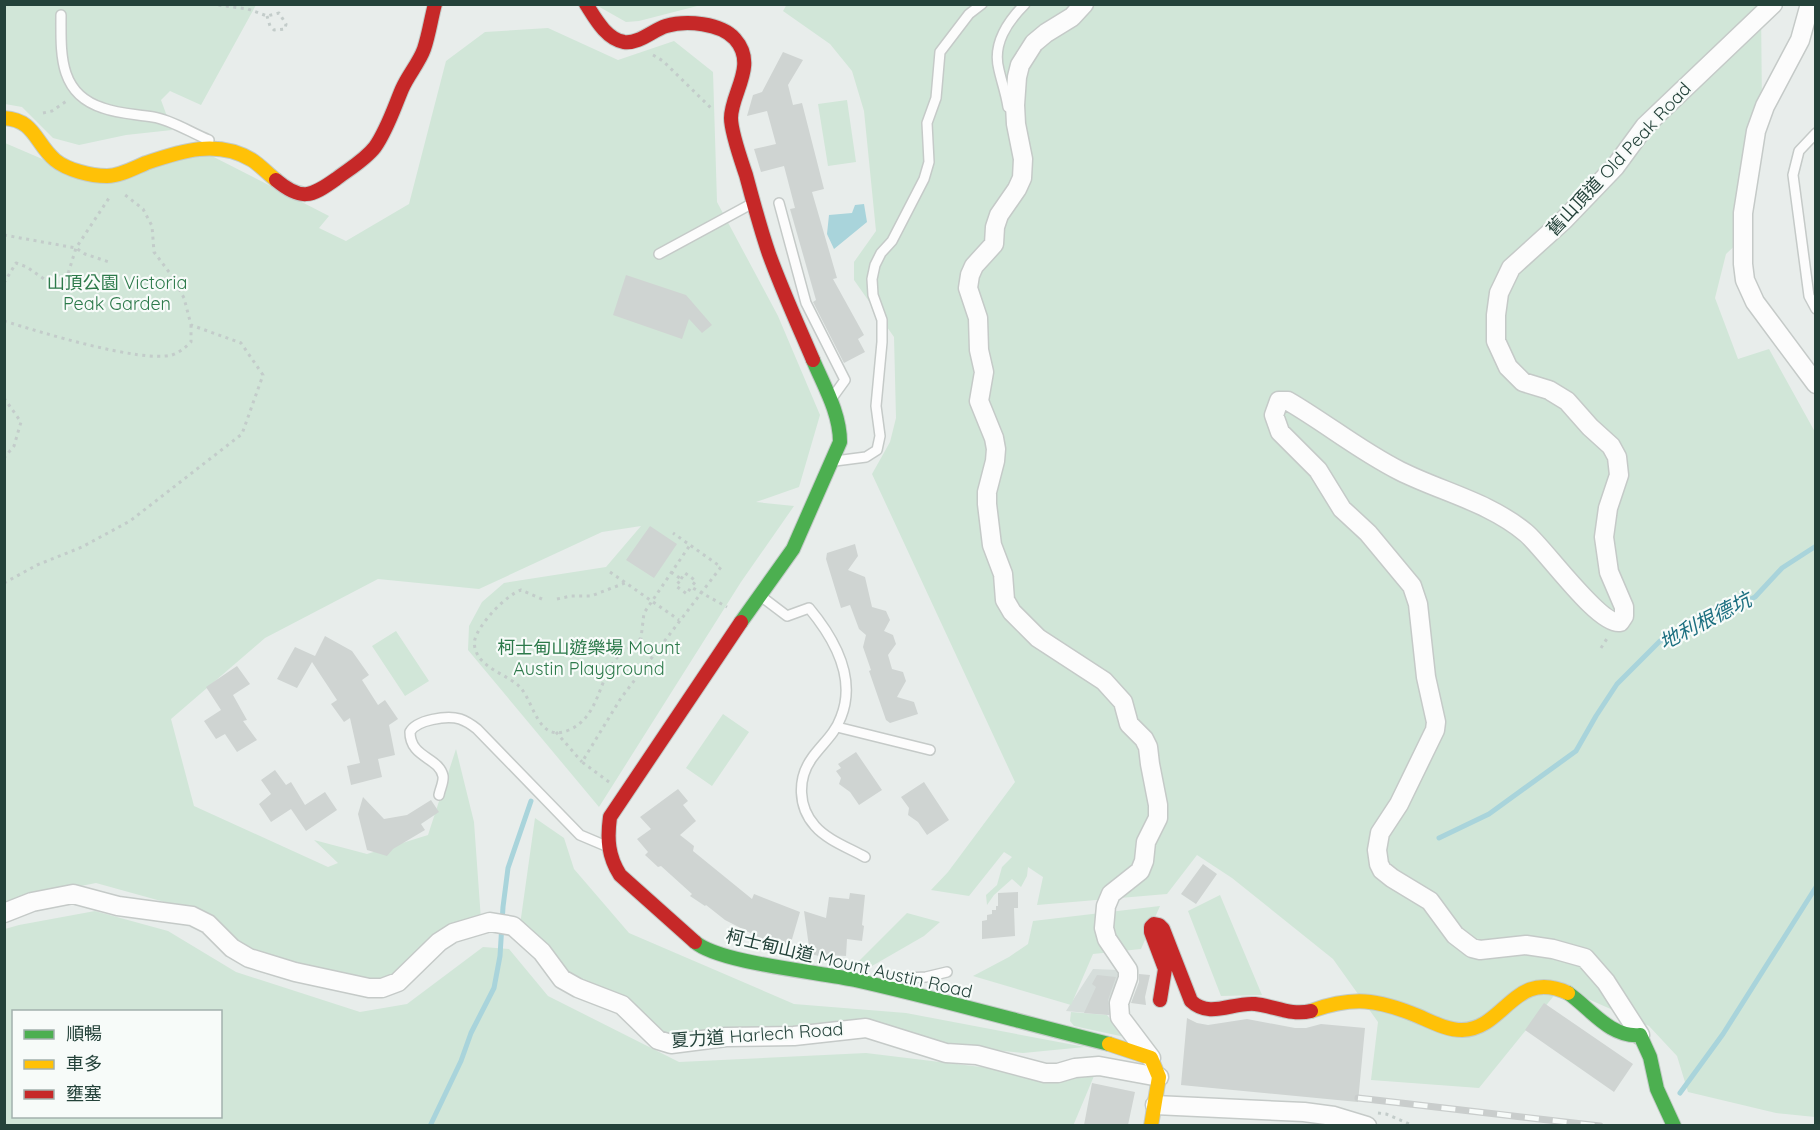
<svg xmlns="http://www.w3.org/2000/svg" width="1820" height="1130" viewBox="0 0 1820 1130" font-family="Quicksand,'Noto Sans TC',sans-serif">
	<style>
		.built { fill: #d6dedb }
		.green { fill: #d1e6d8; fill-rule: evenodd }
		.water { fill: #a9d4db }
		.lines { fill: none; stroke-linecap: round; stroke-linejoin: round }
		.stream { stroke: #a9d4db; stroke-width: 5 }
		.building { fill: #cfd4d2 }
		.lane-casing { stroke: #c5cac8; stroke-width: 12 }
		.street-casing { stroke: #c5cac8; stroke-width: 21 }
		.fast-casing { stroke: #c3cbc8; stroke-width: 16 }
		.slow-casing { stroke: #c3cbc8; stroke-width: 16 }
		.jam-casing { stroke: #c3cbc8; stroke-width: 16 }
		.path { stroke: #c3ccca; stroke-width: 3; stroke-dasharray: 3 4.5; stroke-linecap: butt }
		.lane { stroke: #fcfcfc; stroke-width: 9 }
		.street { stroke: #fcfcfc; stroke-width: 18 }
		.fast { stroke: #4caf50; stroke-width: 14 }
		.slow { stroke: #ffc107; stroke-width: 14 }
		.jam { stroke: #c62828; stroke-width: 14 }
		.rail-casing { stroke: #c9cdcc; stroke-width: 7 }
		.rail { stroke: #f7fbf9; stroke-width: 4.5; stroke-dasharray: 14; stroke-linecap: butt }
		.labels { text-anchor: middle; stroke-width: 4.5; stroke-linejoin: round; paint-order: stroke }
		.street-label { font-size: 18px; fill: #24423a; stroke: #f7fbf9 }
		.park-label { font-size: 18px; fill: #2d7a4b; stroke: #f7fbf9 }
		.water-label { font-size: 20px; font-style: italic; fill: #1c6f80; stroke: #f7fbf9 }
	</style>
	<rect width="100%" height="100%" fill="#e8edeb"/>
	<path class="built" d="M 1093,969 L 1119,970 L 1120,977 L 1112,997 L 1110,1015 L 1066,1011 Z"/>
	<path class="green" d="M 787,4 L 1761,5 L 1762,112 L 1753,214 L 1744,237 L 1726,254 L 1715,298 L 1738,359 L 1769,349 L 1815,432 L 1815,1117 L 1776,1113 L 1688,1092 L 1677,1056 L 1649,1026 L 1561,987 L 1479,1088 L 1371,1080 L 1378,1022 L 1333,959 L 1232,878 L 1197,855 L 1167,894 L 1037,905 L 1043,877 L 1028,867 L 1027,876 L 1021,887 L 1012,879 L 994,895 L 987,905 L 986,895 L 997,885 L 1002,867 L 1012,857 L 1004,852 L 969,896 L 931,890 L 948,872 L 1015,782 L 872,474 L 890,442 L 896,418 L 894,337 L 854,280 L 854,262 L 876,231 L 864,111 L 852,71 L 830,44 L 783,11 Z
		M 4,5 L 256,5 L 201,105 L 170,91 L 161,100 L 172,130 L 126,135 L 79,145 L 53,138 L 22,107 L 5,104 Z
		M 596,5 L 701,5 L 639,21 L 626,22 Z
		M 548,28 L 618,60 L 674,41 L 713,72 L 717,202 L 778,316 L 820,415 L 799,487 L 756,502 L 794,506 L 741,582 L 599,807 L 468,650 L 469,626 L 482,602 L 504,583 L 606,567 L 641,526 L 602,532 L 479,589 L 378,579 L 265,638 L 171,719 L 194,806 L 328,867 L 338,863 L 314,840 L 367,854 L 428,835 L 456,749 L 474,822 L 481,920 L 465,919 L 395,979 L 362,984 L 247,947 L 179,906 L 96,883 L 5,901 L 5,143 L 96,182 L 204,152 L 329,216 L 319,228 L 346,241 L 409,204 L 446,61 L 485,32 Z
		M 847,100 L 856,162 L 828,166 L 818,104 Z
		M 396,631 L 429,681 L 405,696 L 372,646 Z
		M 723,714 L 749,732 L 712,786 L 686,768 Z
		M 535,818 L 564,838 L 574,869 L 629,933 L 794,1004 L 906,1013 L 1085,1047 L 1023,1053 L 928,1043 L 866,1033 L 683,1043 L 562,981 L 520,925 Z
		M 1220,895 L 1262,995 L 1221,996 L 1188,911 Z
		M 1160,906 L 1141,949 L 1093,954 L 1071,1005 L 973,976 L 1009,957 L 1028,944 L 1033,921 Z
		M 95,911 L 168,931 L 236,972 L 360,1012 L 407,1004 L 483,947 L 509,949 L 548,996 L 679,1062 L 866,1053 L 1023,1072 L 1094,1076 L 1073,1126 L 5,1126 L 5,929 L 19,925 ZM 14,1012 L 220,1012 L 220,1116 L 14,1116 Z
		M 907,913 L 940,922 L 924,936 L 872,966 L 855,965 Z
		M 1071,1012 L 1107,1015 L 1125,1037 L 1074,1026 L 1070,1021 Z"/>
	<path class="water" d="M 864,204 L 867,222 L 834,249 L 827,234 L 829,215 L 852,213 L 855,205 Z"/>
	<g class="lines">
		<path class="stream" d="M 1439,838 L 1489,814 L 1576,751 L 1596,716 L 1617,684 L 1660,641 L 1755,597 L 1782,568 L 1816,546
			M 1680,1093 L 1723,1034 L 1816,887
			M 430,1126 L 461,1061 L 471,1033 L 494,988 L 500,956 L 503,907 L 508,868 L 531,801"/>
	</g>
	<path class="building" d="M 783,52 L 803,60 L 788,85 L 793,105 L 802,103 L 824,189 L 812,192 L 837,278 L 833,279 L 864,335 L 858,339 L 865,352 L 844,363 L 813,302 L 816,300 L 790,209 L 795,208 L 784,166 L 761,172 L 754,149 L 776,144 L 767,111 L 747,116 L 753,95 L 762,92 Z
		M 626,275 L 686,295 L 712,325 L 702,333 L 689,319 L 682,339 L 613,315 Z
		M 650,526 L 677,544 L 654,578 L 626,560 Z
		M 855,544 L 858,556 L 848,570 L 865,577 L 872,607 L 886,611 L 890,620 L 884,631 L 893,635 L 896,644 L 888,655 L 892,669 L 903,672 L 906,681 L 897,697 L 914,702 L 918,714 L 890,723 L 886,720 L 869,671 L 871,670 L 863,647 L 866,635 L 859,629 L 850,605 L 841,608 L 826,559 L 827,553 Z
		M 325,636 L 352,651 L 369,675 L 362,680 L 378,705 L 385,700 L 398,719 L 389,725 L 395,755 L 378,759 L 382,777 L 351,785 L 347,766 L 360,763 L 350,718 L 344,722 L 331,704 L 337,700 L 312,662 L 297,688 L 277,679 L 295,647 L 315,656 Z
		M 237,666 L 250,684 L 233,695 L 247,720 L 243,721 L 257,740 L 237,752 L 225,734 L 216,739 L 204,721 L 221,710 L 206,687 Z
		M 856,752 L 882,790 L 859,805 L 850,792 L 839,784 L 841,778 L 836,771 L 841,768 L 838,764 Z
		M 275,770 L 286,785 L 291,782 L 305,805 L 325,792 L 337,810 L 306,831 L 291,809 L 271,822 L 259,804 L 271,794 L 261,780 Z
		M 924,782 L 949,820 L 927,835 L 918,822 L 908,815 L 909,808 L 901,797 Z
		M 678,789 L 688,801 L 683,805 L 696,821 L 680,835 L 694,846 L 693,851 L 752,899 L 754,894 L 800,912 L 790,946 L 762,939 L 725,920 L 706,905 L 705,906 L 690,896 L 692,894 L 661,866 L 658,867 L 645,855 L 648,852 L 637,839 L 651,829 L 640,817 Z
		M 363,797 L 384,819 L 407,815 L 431,800 L 439,812 L 421,824 L 425,830 L 393,849 L 387,856 L 367,850 L 358,814 Z
		M 1203,864 L 1217,874 L 1196,904 L 1181,894 Z
		M 1018,892 L 1018,908 L 1014,908 L 1015,936 L 982,939 L 982,921 L 987,920 L 987,915 L 992,914 L 992,910 L 996,910 L 996,906 L 998,906 L 998,893 Z
		M 850,893 L 865,895 L 862,925 L 864,926 L 862,941 L 847,939 L 846,956 L 829,955 L 828,958 L 810,954 L 804,911 L 826,918 L 829,897 L 849,899 Z
		M 1139,974 L 1150,975 L 1145,997 L 1146,1005 L 1131,1003 L 1139,982 Z
		M 1097,975 L 1116,977 L 1108,1000 L 1109,1015 L 1084,1013 L 1096,987 L 1092,984 Z
		M 1544,1003 L 1633,1064 L 1614,1092 L 1525,1030 Z
		M 1187,1018 L 1197,1023 L 1208,1025 L 1247,1019 L 1295,1028 L 1306,1028 L 1321,1024 L 1365,1028 L 1358,1102 L 1181,1085 Z
		M 1092,1083 L 1135,1092 L 1128,1125 L 1084,1125 Z"/>
	<g class="lines">
		<defs>
			<path id="lane" d="M 61,15 C 61,53 58,94 103,108 C 119,114 136,114 153,117 C 172,120 191,133 209,140
				M 1008,107 C 1006,94 1002,83 999,70 C 992,44 1007,22 1025,4
				M 1816,133 L 1799,151 L 1793,175 L 1809,296 L 1816,309
				M 779,203 L 806,303 L 845,380 L 832,398
				M 659,254 L 753,203
				M 835,461 L 866,457 L 877,450 L 880,436 L 876,406 L 882,342 L 882,320 L 873,295 L 872,279 L 875,265 L 881,253 L 892,241 L 924,179 L 929,162 L 927,123 L 936,98 L 940,52 L 969,14 L 982,4
				M 762,597 L 787,616 L 809,608 C 834,638 857,677 841,717 C 835,734 822,744 812,758 C 797,779 798,807 815,826 C 827,840 849,848 865,857
				M 837,727 L 930,750
				M 439,795 C 440,789 444,782 443,776 C 439,757 410,758 410,732 C 416,720 447,715 460,719 C 466,721 472,725 477,729 L 580,835 L 606,846
				M 889,979 L 926,977 L 947,972"/>
			<path id="street" d="M 1084,4 L 1072,17 L 1046,33 L 1034,43 L 1020,65 L 1017,77 L 1015,105 L 1016,124 L 1023,159 L 1022,178 L 1017,189 L 999,215 L 995,227 L 994,244 L 974,266 L 970,275 L 968,288 L 978,318 L 979,350 L 984,372 L 979,401 L 994,438 L 996,449 L 995,461 L 987,492 L 987,504 L 992,545 L 1003,574 L 1005,600 L 1012,612 L 1038,638 L 1104,681 L 1123,702 L 1129,724 L 1144,739 L 1148,747 L 1150,764 L 1158,805 L 1158,818 L 1146,842 L 1144,861 L 1140,871 L 1111,894 L 1106,906 L 1104,928 L 1107,939 L 1128,970 L 1128,978 L 1119,1003 L 1120,1017 L 1151,1058
				M 1810,4 L 1800,40 L 1765,106 L 1756,131 L 1743,213 L 1743,264 L 1745,280 L 1755,302 L 1816,384
				M 4,913 L 32,902 L 73,894 L 118,906 L 192,916 L 208,924 L 232,948 L 249,958 L 295,972 L 369,988 L 382,988 L 398,982 L 439,942 L 453,933 L 490,922 L 513,926 L 542,952 L 562,979 L 578,988 L 622,1005 L 658,1040 L 671,1044 L 726,1037 L 794,1036 L 866,1028 L 946,1053 L 977,1055 L 1045,1073 L 1058,1073 L 1075,1068 L 1099,1066 L 1159,1077
				M 1640,1035 L 1606,982 L 1585,958 L 1553,949 L 1526,945 L 1480,950 L 1472,948 L 1455,935 L 1430,901 L 1392,878 L 1382,870 L 1379,864 L 1377,850 L 1380,833 L 1399,804 L 1435,730 L 1436,722 L 1426,677 L 1418,604 L 1412,586 L 1368,533 L 1342,509 L 1318,470 L 1280,432 L 1274,415 L 1279,401 L 1288,401 C 1326,423 1360,451 1400,471 C 1442,492 1489,502 1526,533 C 1545,549 1599,626 1620,622 L 1624,616 L 1624,607 L 1609,572 L 1604,537 L 1608,508 L 1619,475 L 1617,457 L 1611,446 L 1590,427 L 1567,401 L 1549,390 L 1523,382 L 1508,367 L 1496,341 L 1496,315 L 1499,293 L 1511,268 L 1564,220 L 1615,167 L 1645,126 L 1773,4
				M 1155,1105 L 1304,1112 L 1334,1116 L 1367,1126"/>
			<path id="fast" d="M 741,622 L 793,549 L 840,442 C 840,413 824,386 813,360
				M 695,942 C 719,963 819,972 855,980 C 940,999 1024,1023 1109,1044
				M 1568,993 C 1590,1008 1610,1038 1640,1035 L 1650,1057 L 1657,1089 L 1674,1126"/>
			<path id="slow" d="M 4,118 C 35,120 35,143 55,160 C 67,170 91,176 107,176 C 120,176 134,168 146,163 C 181,151 217,139 252,160 C 260,165 268,174 276,180
				M 1311,1011 C 1353,996 1377,999 1418,1016 C 1432,1022 1447,1030 1462,1030 C 1505,1029 1514,968 1568,993
				M 1109,1044 L 1151,1058 L 1159,1077 L 1151,1126"/>
			<path id="jam" d="M 586,4 C 595,18 606,39 624,42 C 639,44 653,30 666,26 C 686,20 721,23 735,39 C 758,65 731,93 731,118 C 731,132 741,160 746,175 C 753,201 760,228 769,254 C 782,290 798,325 813,360
				M 276,180 C 301,201 311,197 336,179 C 349,169 365,160 375,147 C 387,130 394,108 402,89 C 408,75 419,63 424,49 C 429,34 431,19 435,4
				M 695,942 L 620,875 C 608,856 607,839 610,817 L 741,622
				M 1160,1000 L 1165,969 L 1151,932 L 1151,927 L 1154,924 L 1159,925 L 1163,929 L 1191,1001 C 1210,1019 1232,1002 1255,1004 C 1274,1006 1291,1016 1311,1011"/>
		</defs>
		<use href="#lane" class="lane-casing"/>
		<use href="#street" class="street-casing"/>
		<use href="#fast" class="fast-casing"/>
		<use href="#slow" class="slow-casing"/>
		<use href="#jam" class="jam-casing"/>
		<path class="path" d="M 211,4 L 248,9 L 267,16 L 279,13 L 286,24 L 285,29 L 274,30 L 270,26 L 267,16
			M 653,55 L 663,61 L 712,109
			M 43,113 L 52,111 L 68,100
			M 4,235 L 76,248 L 85,254 L 112,263
			M 51,281 L 63,282 L 67,277 L 76,248 L 109,198
			M 4,283 L 16,263 L 27,267 L 44,279
			M 4,321 C 40,332 140,363 172,355 C 180,352 185,348 191,342 L 191,326
			M 4,398 L 21,422 L 14,446 L 4,458
			M 610,572 L 679,620
			M 671,572 L 681,579 L 676,586 L 687,594 L 691,587 L 727,607
			M 681,579 L 685,573 L 696,581 L 691,587
			M 4,583 L 37,565 L 82,547 L 130,521 L 242,434 L 263,375 L 241,343 L 191,325 L 184,298 L 172,276 L 154,252 L 152,226 L 143,209 L 124,194
			M 542,599 L 521,590 C 506,595 479,624 475,639 C 473,645 476,653 479,657 C 489,671 509,676 520,687 C 534,702 538,744 569,730 C 599,717 598,681 616,659 C 623,651 634,646 641,638 L 644,613 L 690,545
			M 557,599 L 571,596 L 591,596 L 625,583
			M 1601,648 L 1608,637
			M 556,732 L 582,762
			M 609,782 L 582,762 L 621,698 L 721,567 L 673,533
			M 1378,1113 L 1386,1114 L 1414,1126"/>
		<use href="#lane" class="lane"/>
		<use href="#street" class="street"/>
		<use href="#fast" class="fast"/>
		<use href="#slow" class="slow"/>
		<use href="#jam" class="jam"/>
		<defs>
			<path id="rail" d="M 1358,1098 L 1600,1126"/>
		</defs>
		<use href="#rail" class="rail-casing"/>
		<use href="#rail" class="rail"/>
	</g>
	<g class="labels">
		<g class="street-label">
			<text transform="translate(1619 159) rotate(-47)" y="6">舊山頂道 Old Peak Road</text>
			<text transform="translate(849 964) rotate(13)" y="6">柯士甸山道 Mount Austin Road</text>
			<text transform="translate(757 1035) rotate(-4)" y="6">夏力道 Harlech Road</text>
		</g>
		<g class="park-label">
			<text x="117" y="289">山頂公園 Victoria<tspan x="117" dy="21">Peak Garden</tspan></text>
			<text x="589" y="654">柯士甸山遊樂場 Mount<tspan x="589" dy="21">Austin Playground</tspan></text>
		</g>
		<g class="water-label">
			<text transform="translate(1705 621) rotate(-27)" y="7">地利根德坑</text>
		</g>
	</g>
	<rect width="1820" height="1130" fill="none" stroke="#24423a" stroke-width="12"/>
	<rect x="12" y="1010" width="210" height="108" fill="#f7fbf9" stroke="#a3b1ad" stroke-width="1.5"/>
	<rect x="24" y="1030" width="30" height="9" fill="#4caf50" stroke="#a3b1ad" stroke-width="1.5"/>
	<text x="66" y="1040" font-size="18" fill="#24423a">順暢</text>
	<rect x="24" y="1060" width="30" height="9" fill="#ffc107" stroke="#a3b1ad" stroke-width="1.5"/>
	<text x="66" y="1070" font-size="18" fill="#24423a">車多</text>
	<rect x="24" y="1090" width="30" height="9" fill="#c62828" stroke="#a3b1ad" stroke-width="1.5"/>
	<text x="66" y="1100" font-size="18" fill="#24423a">壅塞</text>
</svg>
